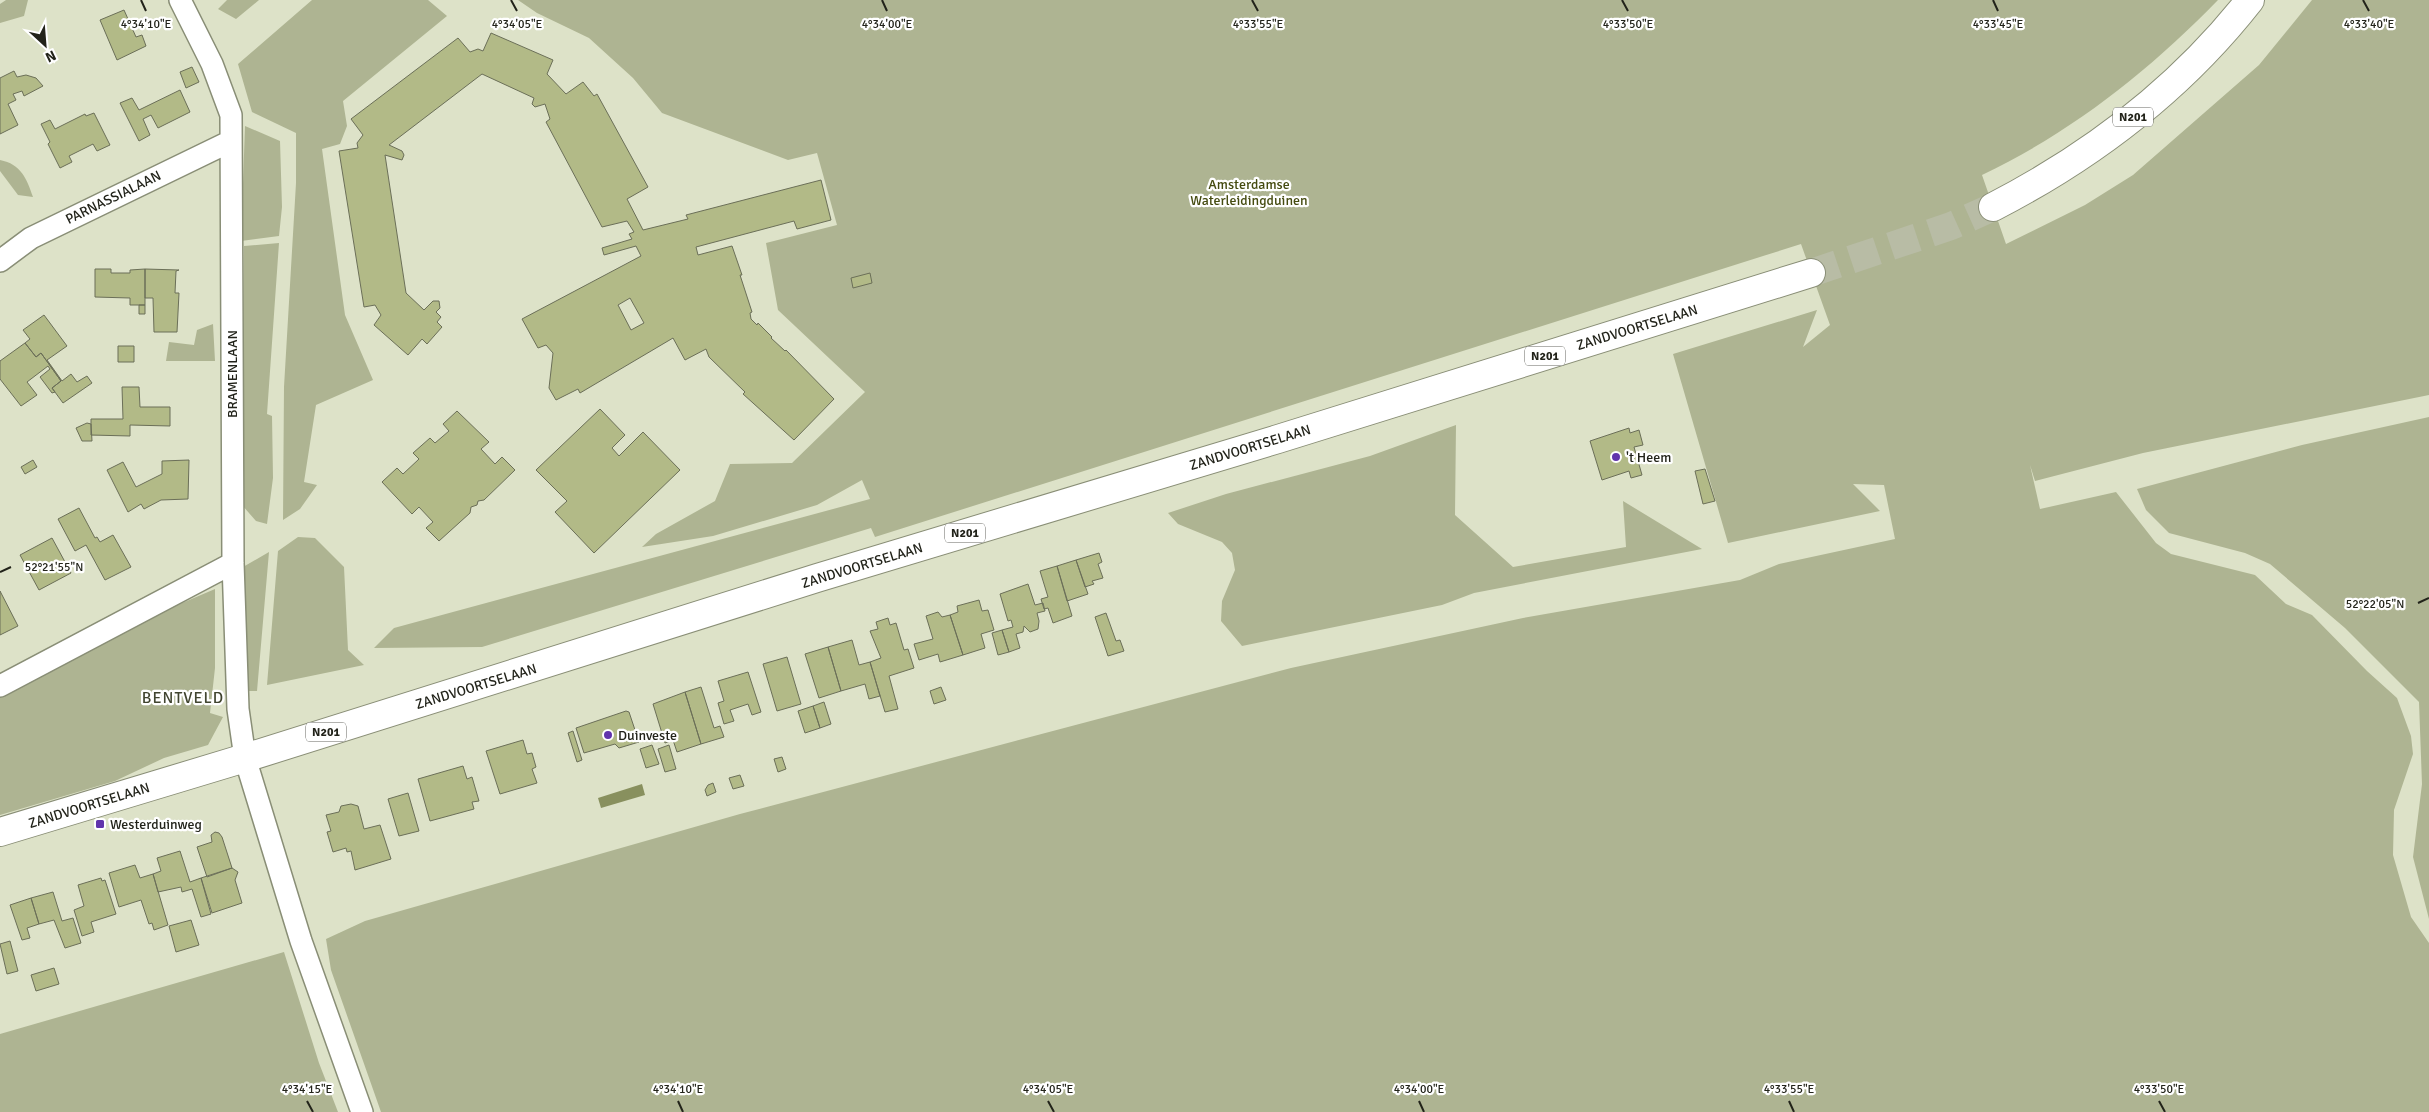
<svg xmlns="http://www.w3.org/2000/svg" width="2429" height="1112" viewBox="0 0 2429 1112" font-family="Signika,sans-serif">
	<style>
		.green { fill: #aeb492 }
		.water { fill: #88905e }
		.building { fill: #b2ba87; stroke: #6b6f58; fill-rule: evenodd }
		.lines { fill: none; stroke-linecap: round; stroke-linejoin: round }
		.primary-tunnel { stroke: #b8bca5; stroke-width: 28; stroke-dasharray: 28 14; stroke-linecap: butt }
		.minor-casing { stroke: #898e76; stroke-width: 24 }
		.primary-casing { stroke: #898e76; stroke-width: 30 }
		.minor { stroke: #fff; stroke-width: 21 }
		.primary { stroke: #fff; stroke-width: 28 }
		.ticks { fill: none; stroke: #22231a; stroke-width: 2 }
		.poi-dot { fill: #6134ac; stroke: #fff; stroke-width: 2 }
		.labels { text-anchor: middle; stroke-width: 4.5; stroke-linejoin: round; paint-order: stroke }
		.shield { fill: #fff; stroke: #64655f; stroke-width: 1 }
		.shield-label { font-size: 12px; font-weight: bold; fill: #22231a }
		.park-label { font-size: 14px; fill: #454b10; stroke: #fff }
		.street-label { font-size: 14px; fill: #22231a; stroke: #fff }
		.poi-label { font-size: 14px; fill: #22231a; stroke: #fff; text-anchor: start }
		.quarter-label { font-size: 16px; letter-spacing: 1px; fill: #40442f; stroke: #fff }
		.ticks-label { font-size: 12px; text-anchor: middle; fill: #22231a; stroke: #fff; stroke-width: 4.5; stroke-linejoin: round; paint-order: stroke }
	</style>
	<rect width="100%" height="100%" fill="#dde2c8"/>
	<path class="green" d="M 6,0 L 28,0 L 24,16 L 0,23 L 0,4 Z
		M 227,0 L 259,0 L 236,19 L 218,9 Z
		M 312,0 L 428,0 L 447,16 L 343,101 L 347,126 L 340,144 L 322,149 L 345,315 L 373,380 L 316,405 L 304,482 L 317,485 L 300,509 L 283,520 L 284,387 L 296,183 L 296,133 L 252,112 L 238,64 Z
		M 518,0 L 2218,0 C 2149,71 2072,132 1982,175 L 2006,244 L 2085,205 L 2133,175 L 2259,65 L 2312,0 L 2429,0 L 2429,395 L 2143,453 L 2035,481 L 2030,465 L 2040,509 L 2116,492 L 2156,543 L 2171,554 L 2255,575 L 2286,604 L 2312,615 L 2367,671 L 2397,698 L 2411,736 L 2413,754 L 2394,810 L 2393,855 L 2411,917 L 2429,943 L 2429,1112 L 381,1112 L 331,970 L 326,939 L 365,921 L 740,814 L 1291,668 L 1523,618 L 1740,580 L 1779,564 L 1895,539 L 1884,485 L 1853,484 L 1880,511 L 1728,543 L 1673,354 L 1817,310 L 1803,347 L 1830,325 L 1801,244 L 875,537 L 871,528 L 482,647 L 374,648 L 394,628 L 870,499 L 862,480 L 817,505 L 713,536 L 642,547 L 656,534 L 715,501 L 730,464 L 792,463 L 865,392 L 778,310 L 766,243 L 837,225 L 817,153 L 788,160 L 662,113 L 633,78 L 589,38 L 537,13 Z
		M 245,126 L 280,141 L 282,207 L 279,236 L 241,241 Z
		M 0,160 C 21,164 27,179 33,197 L 18,195 L 0,171 Z
		M 279,243 L 267,414 L 272,416 L 273,478 L 267,524 L 256,521 L 242,505 L 244,246 Z
		M 213,324 L 215,361 L 166,361 L 169,342 L 194,345 L 197,330 Z
		M 2429,417 L 2429,919 L 2413,857 L 2422,784 L 2419,702 L 2345,628 L 2270,564 L 2245,553 L 2169,533 L 2146,510 L 2137,489 L 2302,445 Z
		M 1456,425 L 1455,515 L 1513,567 L 1626,547 L 1623,501 L 1702,549 L 1474,593 L 1442,605 L 1242,646 L 1221,621 L 1222,601 L 1235,570 L 1232,553 L 1222,542 L 1178,524 L 1168,513 L 1226,494 L 1370,456 Z
		M 298,537 L 315,538 L 344,567 L 348,650 L 364,665 L 267,685 L 278,551 Z
		M 269,552 L 257,691 L 246,691 L 243,567 Z
		M 215,589 L 215,668 L 210,713 L 223,717 L 208,745 L 164,758 L 115,781 L 0,815 L 0,694 L 154,615 Z
		M 284,952 L 319,1063 L 338,1112 L 0,1112 L 0,1034 Z"/>
	<path class="water" d="M 642,784 L 645,795 L 601,808 L 598,798 Z"/>
	<path class="building" d="M 124,10 L 136,37 L 142,35 L 146,46 L 117,60 L 100,20 Z
		M 491,33 L 553,60 L 547,74 L 566,94 L 583,82 L 594,96 L 597,94 L 648,187 L 627,199 L 643,230 L 688,219 L 686,215 L 821,180 L 831,220 L 797,229 L 794,221 L 696,247 L 698,255 L 732,246 L 742,275 L 740,275 L 752,312 L 750,313 L 751,319 L 757,325 L 758,323 L 772,337 L 771,338 L 785,351 L 786,350 L 834,399 L 794,440 L 743,394 L 745,392 L 709,357 L 706,349 L 685,360 L 673,338 L 580,393 L 578,389 L 556,400 L 549,388 L 553,353 L 546,345 L 538,348 L 522,319 L 641,256 L 636,246 L 604,255 L 602,248 L 632,239 L 629,234 L 634,232 L 627,221 L 602,227 L 546,122 L 550,119 L 545,104 L 535,107 L 532,104 L 534,98 L 482,74 L 389,145 L 402,151 L 404,155 L 402,160 L 385,155 L 406,293 L 424,310 L 433,301 L 439,301 L 440,308 L 436,312 L 441,317 L 437,322 L 442,327 L 427,344 L 422,339 L 408,355 L 374,325 L 381,315 L 375,305 L 364,307 L 339,151 L 358,148 L 357,143 L 363,135 L 351,119 L 458,38 L 470,52 L 478,49 L 483,51 ZM 630,298 L 644,323 L 631,330 L 618,305 Z
		M 192,67 L 199,82 L 186,88 L 180,72 Z
		M 14,71 L 17,77 L 26,75 L 36,78 L 43,86 L 24,96 L 22,91 L 13,94 L 16,100 L 8,104 L 18,125 L 0,134 L 0,78 Z
		M 180,90 L 190,112 L 158,128 L 151,115 L 143,119 L 150,135 L 139,141 L 120,103 L 132,98 L 139,110 Z
		M 94,113 L 110,145 L 97,151 L 93,144 L 69,156 L 72,162 L 60,168 L 48,144 L 50,142 L 41,124 L 50,120 L 55,129 L 85,114 L 86,116 Z
		M 95,269 L 111,269 L 111,273 L 130,273 L 130,270 L 145,269 L 145,305 L 130,305 L 130,298 L 95,297 Z
		M 145,269 L 179,270 L 176,271 L 175,293 L 179,293 L 177,332 L 154,332 L 153,298 L 145,298 Z
		M 870,273 L 872,283 L 853,288 L 851,278 Z
		M 139,305 L 145,305 L 145,314 L 139,314 Z
		M 44,315 L 67,346 L 47,360 L 62,381 L 71,374 L 77,382 L 87,376 L 92,383 L 63,403 L 52,388 L 61,381 L 41,353 L 36,357 L 25,343 L 30,339 L 23,330 Z
		M 25,343 L 36,357 L 41,353 L 61,381 L 52,388 L 55,392 L 52,393 L 40,377 L 50,369 L 48,366 L 27,382 L 37,395 L 21,406 L 0,379 L 0,361 Z
		M 118,346 L 134,346 L 134,362 L 118,362 Z
		M 122,387 L 139,387 L 140,407 L 170,407 L 170,426 L 130,425 L 130,436 L 91,435 L 91,419 L 123,419 Z
		M 600,409 L 625,435 L 612,448 L 619,456 L 643,432 L 680,470 L 594,553 L 555,512 L 567,501 L 536,470 Z
		M 457,411 L 489,442 L 481,449 L 495,464 L 502,457 L 515,470 L 484,500 L 478,501 L 477,505 L 471,507 L 470,513 L 439,541 L 426,528 L 433,522 L 419,507 L 412,514 L 382,482 L 397,468 L 403,474 L 419,459 L 413,453 L 430,438 L 435,443 L 449,431 L 443,424 Z
		M 87,423 L 91,424 L 92,441 L 82,441 L 76,428 Z
		M 1629,428 L 1630,433 L 1639,430 L 1643,445 L 1634,447 L 1642,475 L 1631,478 L 1629,471 L 1602,480 L 1590,441 Z
		M 33,460 L 37,467 L 25,474 L 21,467 Z
		M 189,460 L 188,499 L 161,500 L 144,509 L 141,504 L 128,512 L 107,470 L 123,462 L 136,487 L 162,474 L 162,461 Z
		M 1705,469 L 1715,501 L 1703,504 L 1695,471 Z
		M 79,508 L 95,538 L 97,537 L 100,542 L 113,535 L 131,567 L 105,580 L 86,545 L 75,551 L 58,519 Z
		M 52,538 L 71,573 L 39,590 L 20,555 Z
		M 1099,553 L 1102,562 L 1098,564 L 1103,578 L 1092,581 L 1094,584 L 1085,587 L 1076,560 Z
		M 1076,560 L 1088,594 L 1067,601 L 1057,566 Z
		M 1057,566 L 1072,616 L 1053,623 L 1048,608 L 1044,609 L 1041,599 L 1048,597 L 1040,571 Z
		M 1028,584 L 1035,605 L 1043,603 L 1045,611 L 1037,613 L 1039,621 L 1038,629 L 1030,632 L 1024,626 L 1023,632 L 1016,634 L 1020,648 L 1009,652 L 1002,630 L 1013,627 L 1011,620 L 1008,621 L 1000,594 Z
		M 0,591 L 18,626 L 0,635 Z
		M 979,600 L 982,611 L 988,610 L 994,630 L 981,634 L 985,648 L 963,655 L 950,615 L 958,612 L 957,606 Z
		M 938,612 L 942,617 L 950,615 L 963,655 L 940,662 L 938,654 L 919,660 L 914,644 L 933,639 L 926,616 Z
		M 1106,613 L 1116,641 L 1120,640 L 1124,651 L 1108,656 L 1095,617 Z
		M 888,618 L 890,625 L 896,623 L 904,650 L 908,649 L 914,668 L 889,676 L 898,709 L 885,712 L 870,662 L 881,658 L 870,631 L 878,629 L 876,622 Z
		M 1002,630 L 1009,652 L 998,655 L 992,633 Z
		M 852,640 L 859,665 L 870,662 L 880,696 L 869,699 L 865,684 L 841,691 L 828,647 Z
		M 828,647 L 841,691 L 819,698 L 805,654 Z
		M 787,657 L 801,704 L 777,711 L 763,664 Z
		M 748,672 L 761,712 L 752,715 L 748,704 L 730,710 L 734,721 L 724,724 L 718,703 L 724,701 L 718,681 Z
		M 701,687 L 714,728 L 720,726 L 724,737 L 701,744 L 685,692 Z
		M 941,687 L 946,700 L 934,704 L 930,691 Z
		M 685,692 L 701,744 L 677,752 L 673,740 L 665,743 L 653,704 Z
		M 824,702 L 831,724 L 820,728 L 813,706 Z
		M 813,706 L 820,728 L 805,733 L 798,711 Z
		M 626,711 L 629,712 L 639,742 L 619,748 L 615,744 L 584,753 L 576,728 Z
		M 573,731 L 582,760 L 577,762 L 568,733 Z
		M 523,740 L 527,754 L 532,753 L 536,767 L 532,769 L 537,783 L 500,794 L 486,751 Z
		M 652,745 L 659,764 L 646,768 L 640,749 Z
		M 669,745 L 676,769 L 665,772 L 658,749 Z
		M 782,757 L 786,769 L 778,772 L 774,759 Z
		M 463,766 L 467,779 L 472,777 L 479,801 L 472,802 L 474,809 L 430,821 L 418,779 Z
		M 740,775 L 744,786 L 733,789 L 729,778 Z
		M 713,783 L 716,792 L 707,796 L 705,790 L 708,785 Z
		M 408,793 L 419,831 L 399,836 L 388,799 Z
		M 351,804 L 358,806 L 364,829 L 380,825 L 391,859 L 355,870 L 351,851 L 347,852 L 346,848 L 333,852 L 327,832 L 331,831 L 326,815 L 339,812 L 341,806 Z
		M 215,832 L 219,833 L 222,837 L 232,868 L 207,877 L 197,847 L 212,842 L 211,835 Z
		M 180,851 L 190,882 L 201,878 L 211,914 L 201,917 L 192,889 L 182,892 L 181,887 L 158,892 L 153,874 L 161,871 L 157,858 Z
		M 135,865 L 140,878 L 153,874 L 168,925 L 154,930 L 152,923 L 149,924 L 141,900 L 119,907 L 109,873 Z
		M 232,868 L 238,872 L 235,880 L 242,903 L 212,913 L 201,878 Z
		M 101,878 L 102,881 L 105,880 L 116,914 L 91,922 L 94,932 L 82,936 L 74,910 L 84,906 L 78,885 Z
		M 53,892 L 62,921 L 73,918 L 81,943 L 65,948 L 54,920 L 39,924 L 31,898 Z
		M 31,898 L 39,924 L 27,928 L 30,938 L 22,940 L 10,905 Z
		M 191,920 L 199,945 L 176,952 L 169,926 Z
		M 10,941 L 18,971 L 7,974 L 0,944 Z
		M 54,968 L 59,984 L 36,991 L 31,975 Z"/>
	<g class="lines">
		<path class="primary-tunnel" d="M 1811,273 L 1951,226 L 1993,207"/>
		<defs>
			<path id="minor" d="M 180,0 L 212,64 L 231,115 L 233,563 L 238,709 L 245,758 L 301,941 L 362,1112
				M 0,261 L 31,238 L 231,141
				M 0,686 L 233,563"/>
			<path id="primary" d="M 1993,207 C 2092,156 2181,88 2250,0
				M 0,832 L 245,758 L 817,578 L 1278,439 L 1811,273"/>
		</defs>
		<use href="#minor" class="minor-casing"/>
		<use href="#primary" class="primary-casing"/>
		<use href="#minor" class="minor"/>
		<use href="#primary" class="primary"/>
	</g>
	<path class="ticks" d="M 141,0 L 146,11M 511,0 L 517,11M 882,0 L 887,11M 1252,0 L 1258,11M 1622,0 L 1628,11M 1993,0 L 1998,11M 2363,0 L 2369,11M 0,572 L 11,567M 2418,603 L 2429,598M 307,1101 L 313,1112M 678,1101 L 683,1112M 1048,1101 L 1054,1112M 1419,1101 L 1424,1112M 1789,1101 L 1794,1112M 2159,1101 L 2165,1112"/>
	<g class="poi-dot">
		<circle cx="1616" cy="457" r="5"/>
		<circle cx="608" cy="735" r="5"/>
		<rect x="95" y="819" width="10" height="10" rx="2.5"/>
	</g>
	<g class="labels">
		<g class="shield">
			<rect x="2113" y="107.5" width="40" height="19" rx="4"/>
			<rect x="1525" y="346.5" width="40" height="19" rx="4"/>
			<rect x="945" y="523.5" width="40" height="19" rx="4"/>
			<rect x="306" y="722.5" width="40" height="19" rx="4"/>
		</g>
		<g class="shield-label">
			<text x="2133" y="121">N201</text>
			<text x="1545" y="360">N201</text>
			<text x="965" y="537">N201</text>
			<text x="326" y="736">N201</text>
		</g>
		<g class="park-label">
			<text x="1249" y="189">Amsterdamse<tspan x="1249" dy="16">Waterleidingduinen</tspan></text>
		</g>
		<g class="street-label">
			<text transform="translate(113 197) rotate(-26)" y="5">PARNASSIALAAN</text>
			<text transform="translate(1637 327) rotate(-17)" y="5">ZANDVOORTSELAAN</text>
			<text transform="translate(232 374) rotate(-90)" y="5">BRAMENLAAN</text>
			<text transform="translate(1250 447) rotate(-17)" y="5">ZANDVOORTSELAAN</text>
			<text transform="translate(862 565) rotate(-17)" y="5">ZANDVOORTSELAAN</text>
			<text transform="translate(476 686) rotate(-17)" y="5">ZANDVOORTSELAAN</text>
			<text transform="translate(89 805) rotate(-17)" y="5">ZANDVOORTSELAAN</text>
		</g>
		<g class="poi-label">
			<text x="1626" y="462">'t Heem</text>
			<text x="618" y="740">Duinveste</text>
			<text x="110" y="829">Westerduinweg</text>
		</g>
		<g class="quarter-label">
			<text x="183" y="703">BENTVELD</text>
		</g>
	</g>
	<g class="ticks-label">
		<text x="2369" y="28">4°33'40"E</text>
		<text x="146" y="28">4°34'10"E</text>
		<text x="517" y="28">4°34'05"E</text>
		<text x="887" y="28">4°34'00"E</text>
		<text x="1258" y="28">4°33'55"E</text>
		<text x="1628" y="28">4°33'50"E</text>
		<text x="1998" y="28">4°33'45"E</text>
		<text x="54" y="571">52°21'55"N</text>
		<text x="2375" y="608">52°22'05"N</text>
		<text x="307" y="1093">4°34'15"E</text>
		<text x="678" y="1093">4°34'10"E</text>
		<text x="1048" y="1093">4°34'05"E</text>
		<text x="1419" y="1093">4°34'00"E</text>
		<text x="1789" y="1093">4°33'55"E</text>
		<text x="2159" y="1093">4°33'50"E</text>
	</g>
	<g transform="translate(45 45) rotate(154)" stroke="#ffffff" stroke-width="4" paint-order="stroke">
	<path d="M0-4L9 19L0 12L-9 19Z" fill="#22231a"/>
	<text y="-8" font-size="14" font-weight="bold" text-anchor="middle" fill="#22231a">N</text>
	</g>
</svg>
